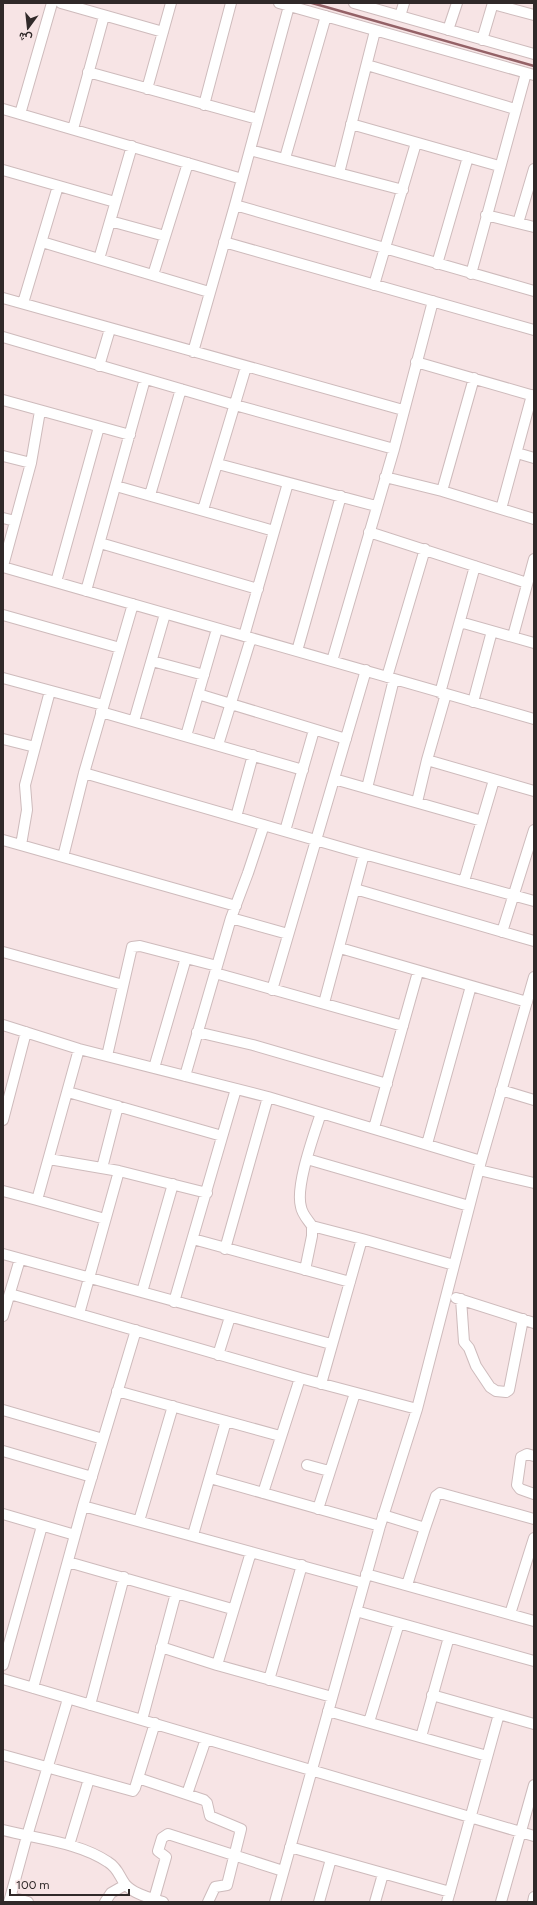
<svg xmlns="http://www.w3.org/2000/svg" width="537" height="1905" viewBox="0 0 537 1905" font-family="Figtree,Vazirmatn,sans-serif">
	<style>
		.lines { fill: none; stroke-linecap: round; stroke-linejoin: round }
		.stream { stroke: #946267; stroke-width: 2.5 }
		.minor-casing { stroke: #cebbbc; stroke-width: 12 }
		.minor { stroke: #fff; stroke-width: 10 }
	</style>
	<rect width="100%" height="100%" fill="#f7e4e5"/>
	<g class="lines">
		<path class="stream" d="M 312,3 L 534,66"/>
		<defs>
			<path id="minor" d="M 61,3 L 163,32
				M 279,3 L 534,75
				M 354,3 L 534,54
				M 493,4 L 534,15
				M 400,16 L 404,3
				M 448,30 L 457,3
				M 482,40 L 493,3
				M 367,65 L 515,109
				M 88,72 L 258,119
				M 147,89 L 171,3
				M 204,105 L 231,3
				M 3,109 L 242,179
				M 20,114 L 52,3
				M 351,124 L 499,166
				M 73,129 L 104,16
				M 250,150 L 403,190
				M 285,158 L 326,16
				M 3,170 L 115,202
				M 339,173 L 375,31
				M 235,205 L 534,291
				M 486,215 L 534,227
				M 110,221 L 165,236
				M 518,223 L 534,169
				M 42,242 L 209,292
				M 224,242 L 534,330
				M 99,259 L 132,146
				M 437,264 L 468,157
				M 471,274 L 526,73
				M 153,275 L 188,163
				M 374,285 L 416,143
				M 3,298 L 403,410
				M 23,303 L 58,186
				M 3,337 L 235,405 L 394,449
				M 193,352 L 235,205 L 289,6
				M 416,362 L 534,396
				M 99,366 L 110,329
				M 3,400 L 130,435
				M 517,453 L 534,458
				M 3,456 L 31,463
				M 218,464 L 376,506
				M 385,477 L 442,491 L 534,519
				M 116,486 L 274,531
				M 442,491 L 474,378
				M 150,495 L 181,389
				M 501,509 L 532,395
				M 203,510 L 246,367
				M 3,518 L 15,521
				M 369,532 L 527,583
				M 100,543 L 258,589
				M 3,566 L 31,463 L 40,411
				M 3,567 L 534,719
				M 56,582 L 99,427
				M 86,591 L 145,379
				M 3,615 L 120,648
				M 460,622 L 534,643
				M 244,636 L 288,483
				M 513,636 L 534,559
				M 297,651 L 341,496
				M 152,661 L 204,675
				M 332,661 L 394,449 L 433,301
				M 387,677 L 425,549
				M 3,678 L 103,705
				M 440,693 L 475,566
				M 198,694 L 346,739
				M 446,694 L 427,760 L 534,791
				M 473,702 L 492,631
				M 101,712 L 303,770
				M 134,721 L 165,614
				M 186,736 L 217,629
				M 3,739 L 35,747
				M 218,745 L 251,638
				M 84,773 L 364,854 L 534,901
				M 334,779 L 482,821
				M 367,788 L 394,679
				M 417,802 L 427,760
				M 236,817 L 253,755
				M 285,831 L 314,730
				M 3,840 L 236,906
				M 21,845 L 27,810 L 25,785 L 50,691
				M 63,857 L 84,773 L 133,604
				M 464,881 L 494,780
				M 355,889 L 534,941
				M 231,918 L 288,934
				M 502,932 L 534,830
				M 340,948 L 527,1002
				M 3,952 L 123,985
				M 215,973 L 403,1026
				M 272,990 L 366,670
				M 324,1003 L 364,854
				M 3,1025 L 79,1049 L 268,1097 L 481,1161
				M 197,1032 L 253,1045 L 387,1084
				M 107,1056 L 132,947 L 140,946 L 217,966
				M 154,1068 L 186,958
				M 185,1076 L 231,918 L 248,873 L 264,825
				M 501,1090 L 534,1100
				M 68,1092 L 222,1136
				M 321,1113 C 314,1135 295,1186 301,1207 C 302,1214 308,1220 312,1226 L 362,1239
				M 3,1120 L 26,1032
				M 374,1128 L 418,972
				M 427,1144 L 471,986
				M 49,1159 L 119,1171 L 207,1193
				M 307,1159 L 469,1206
				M 102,1168 L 118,1106
				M 479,1170 L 534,1183
				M 3,1191 L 37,1200 L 79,1049
				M 37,1200 L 105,1219
				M 193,1239 L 350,1282
				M 225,1249 L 268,1097
				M 3,1254 L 331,1344
				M 305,1270 L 312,1236 L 312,1226
				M 142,1292 L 173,1184
				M 10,1294 L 300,1378 L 417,1409
				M 456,1298 L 534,1323
				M 461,1299 L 464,1342 L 469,1348 L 476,1366 L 490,1387 L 496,1391 L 506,1392 L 509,1390 L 523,1319
				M 174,1302 L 236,1089
				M 79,1314 L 119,1171
				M 3,1316 L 20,1259
				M 218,1355 L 230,1317
				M 321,1384 L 362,1239 L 454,1265
				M 117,1391 L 280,1436
				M 3,1410 L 103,1439
				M 3,1451 L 92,1477
				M 534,1456 L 527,1454 L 521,1457 L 517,1485 L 520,1489 L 534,1494
				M 307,1465 L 329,1471
				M 210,1478 L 380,1526
				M 263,1493 L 300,1378
				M 83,1506 L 364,1583
				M 318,1509 L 355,1393
				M 3,1514 L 75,1535
				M 383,1515 L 425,1528
				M 139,1521 L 173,1406
				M 193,1535 L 226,1421
				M 68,1562 L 232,1609
				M 366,1574 L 534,1621
				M 407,1585 L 425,1528 L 436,1496 L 440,1493 L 534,1519
				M 356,1611 L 534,1661
				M 510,1614 L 534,1538
				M 161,1647 L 217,1665 L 332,1697
				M 3,1665 L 42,1526
				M 217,1665 L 251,1552
				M 3,1679 L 534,1836
				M 269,1680 L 302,1565
				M 33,1688 L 83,1506 L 136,1330
				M 432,1695 L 534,1724
				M 90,1705 L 124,1577
				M 328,1711 L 487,1756
				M 142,1720 L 176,1593
				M 369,1722 L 399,1623
				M 421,1737 L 449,1637
				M 3,1755 L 133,1791 L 135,1788 L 155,1723
				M 138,1778 L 204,1800 L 207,1803 L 210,1816 L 241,1829 L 227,1885 L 215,1887 L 208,1902
				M 187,1794 L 206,1739
				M 3,1830 C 37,1839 78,1842 108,1862 C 118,1868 119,1876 125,1884 C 133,1894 151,1898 163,1902
				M 69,1845 L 89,1779
				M 290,1847 L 450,1892
				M 11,1897 L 28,1902
				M 154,1899 L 166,1857 L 158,1851 L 162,1838 L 168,1834 L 283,1871
				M 9,1902 L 27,1836 L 68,1699
				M 105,1902 L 111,1893 L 125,1885
				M 275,1902 L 380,1526 L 417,1409 L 481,1161 L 534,977
				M 319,1902 L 331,1859
				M 375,1902 L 383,1874
				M 447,1902 L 499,1714
				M 501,1902 L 534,1785
				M 533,1902 L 534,1897"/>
		</defs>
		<use href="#minor" class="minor-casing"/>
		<use href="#minor" class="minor"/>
	</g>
	<rect width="537" height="1905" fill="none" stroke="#302929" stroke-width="8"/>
	<g transform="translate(28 28) rotate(195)" stroke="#f7e4e5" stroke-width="3" paint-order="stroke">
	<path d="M0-3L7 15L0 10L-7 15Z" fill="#302929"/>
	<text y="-6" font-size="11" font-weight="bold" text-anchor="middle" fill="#302929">ش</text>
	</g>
	<path d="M10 1889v6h119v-6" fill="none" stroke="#302929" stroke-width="2"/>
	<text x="16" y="1889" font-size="12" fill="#302929" stroke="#f7e4e5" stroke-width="3" paint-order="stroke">100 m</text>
</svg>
